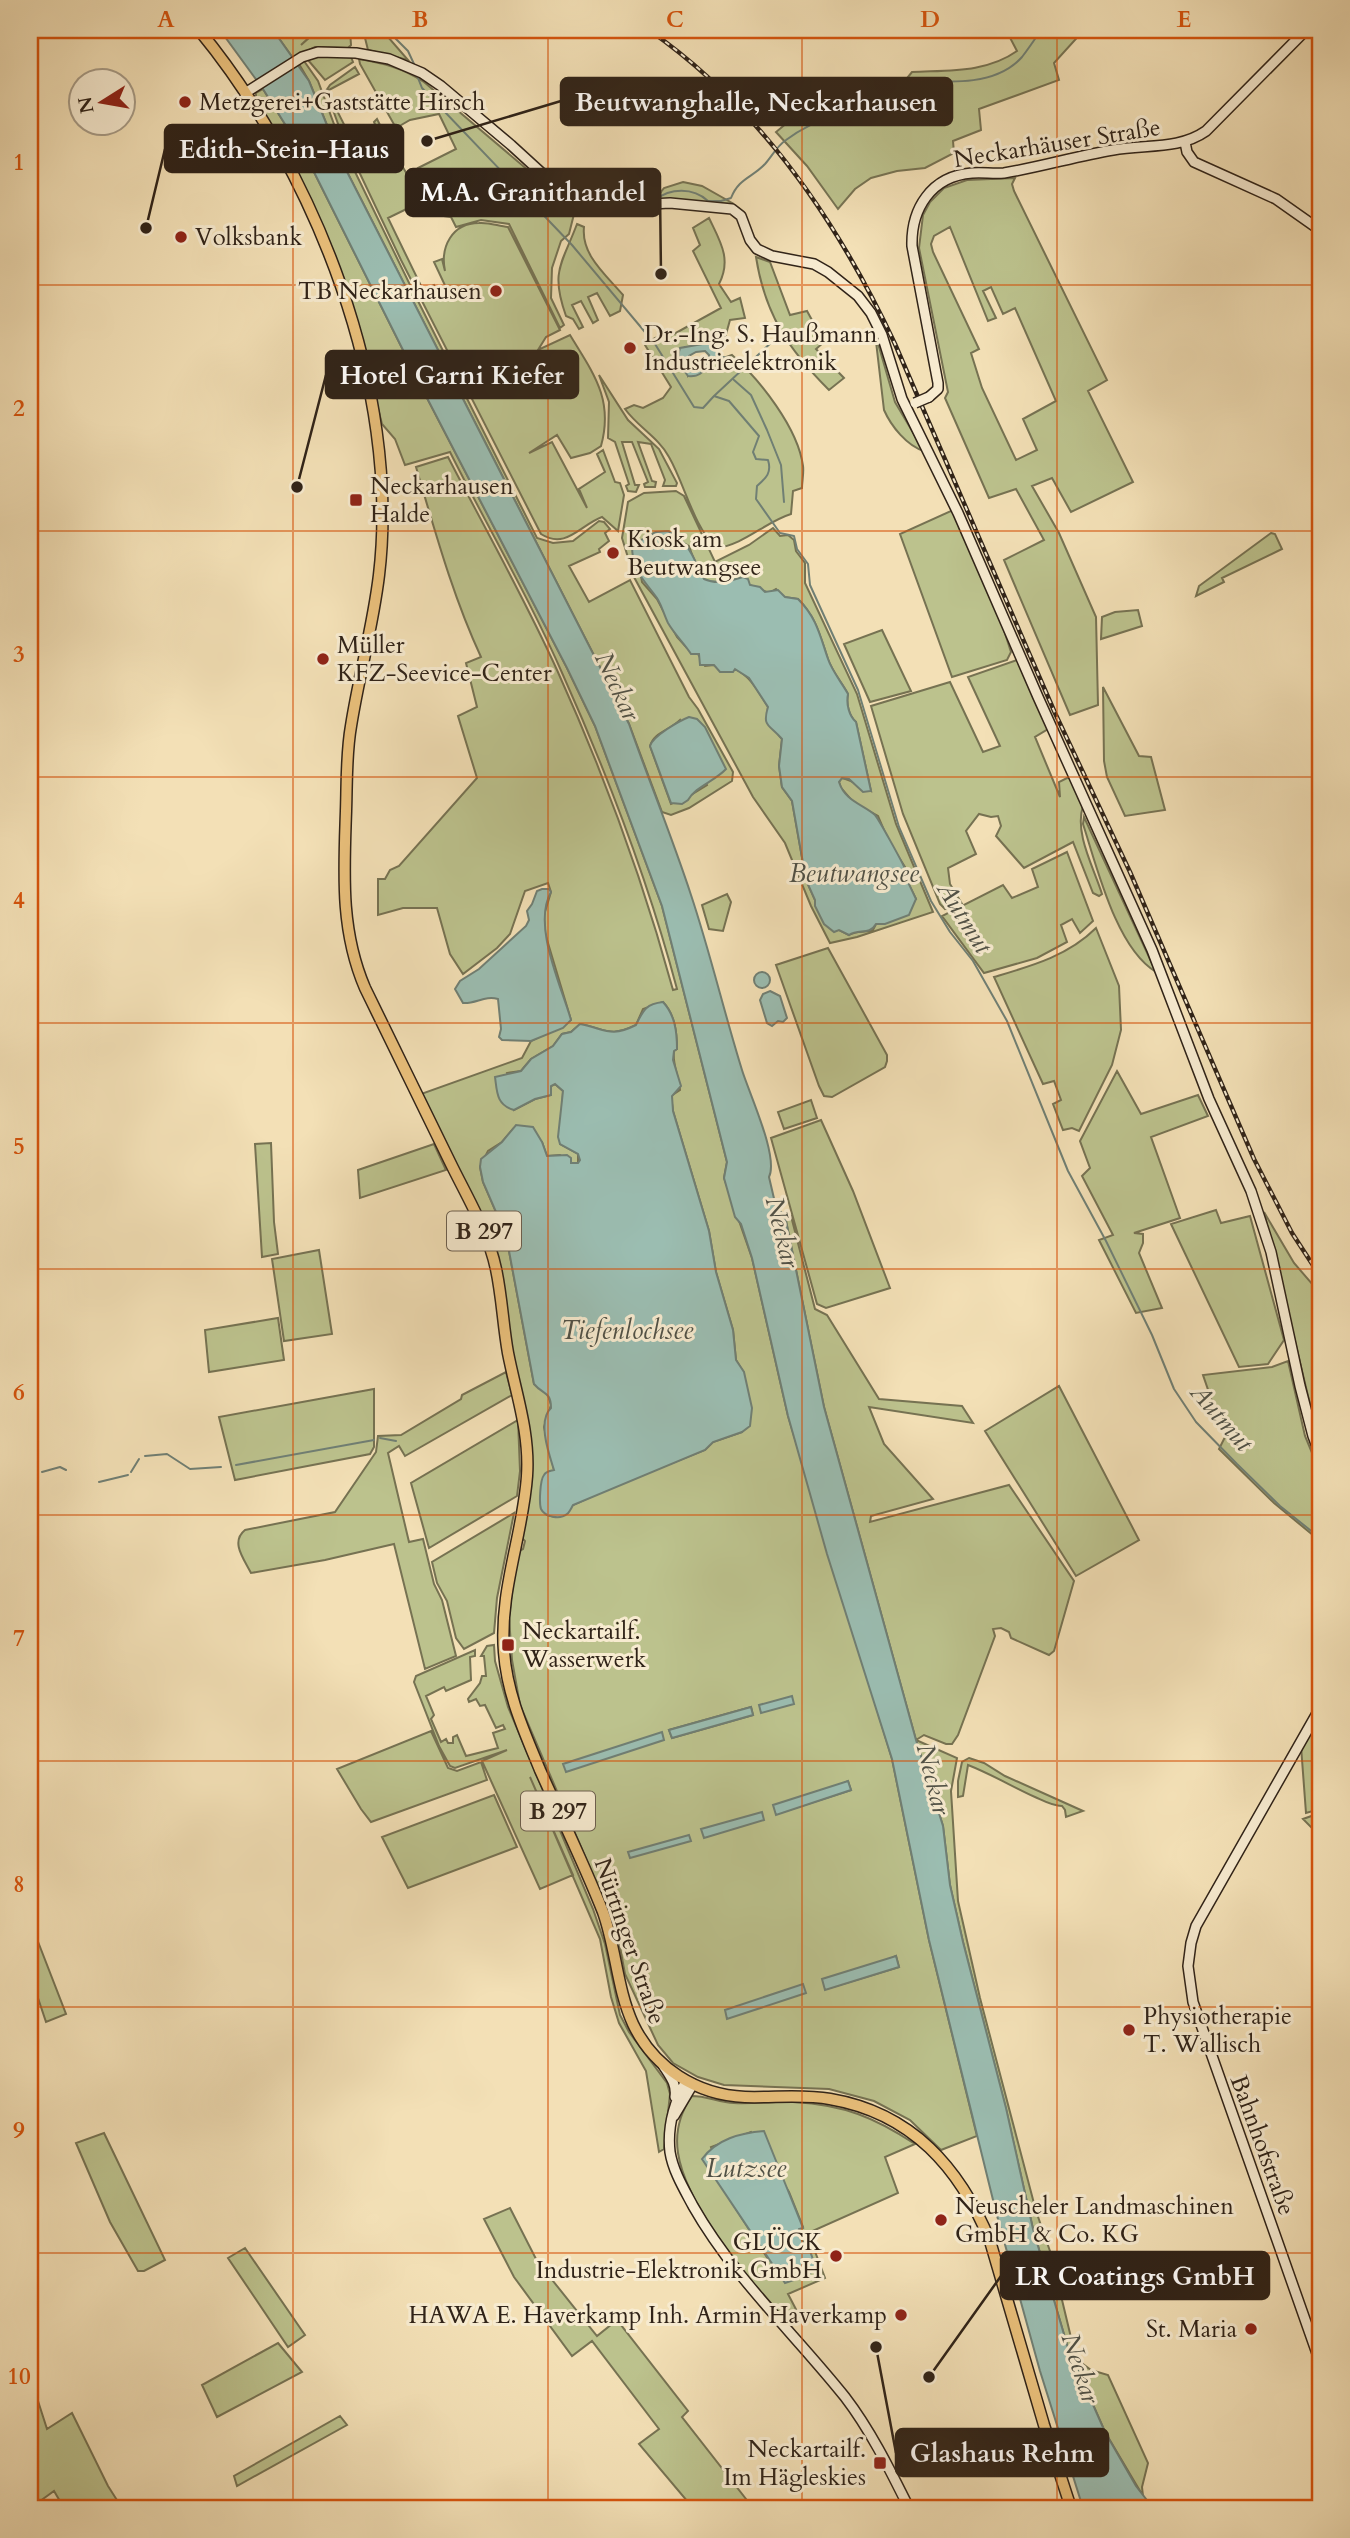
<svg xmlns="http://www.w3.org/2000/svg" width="1350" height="2538" viewBox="0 0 1350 2538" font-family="Cardo,serif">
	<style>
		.green { fill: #bcc28d; stroke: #767252; stroke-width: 2; fill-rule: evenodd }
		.water { fill: #9bbdb1; stroke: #707f74; stroke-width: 2; fill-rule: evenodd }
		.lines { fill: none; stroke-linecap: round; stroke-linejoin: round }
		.stream { stroke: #707f74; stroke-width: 2 }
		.secondary-casing { stroke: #302318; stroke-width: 12 }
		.primary-casing { stroke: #302318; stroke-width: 13 }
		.secondary { stroke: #f7ebd0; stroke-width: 9 }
		.primary { stroke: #eac07b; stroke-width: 10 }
		.rail-casing { stroke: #302318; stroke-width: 4.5 }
		.rail { stroke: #f7ebd0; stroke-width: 2; stroke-dasharray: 5; stroke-linecap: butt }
		.secondary-bridge-casing { stroke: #302318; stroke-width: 12; stroke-linecap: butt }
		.secondary-bridge { stroke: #f7ebd0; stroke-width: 9 }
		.grid { fill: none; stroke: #d6540d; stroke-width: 2; stroke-opacity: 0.55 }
		.poi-dot { fill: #8f2418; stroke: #f7ebd0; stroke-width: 2.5 }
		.labels { text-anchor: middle; stroke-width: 6; stroke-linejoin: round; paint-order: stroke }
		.shield { fill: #f7ebd0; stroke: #6c5f4f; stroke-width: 2 }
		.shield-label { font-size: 23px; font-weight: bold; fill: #302318 }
		.poi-label { font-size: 24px; fill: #302318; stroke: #f7ebd0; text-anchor: start }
		.street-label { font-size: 24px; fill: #302318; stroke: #f7ebd0 }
		.water-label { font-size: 26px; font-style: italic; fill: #505146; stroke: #f7ebd0 }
		.leader { fill: none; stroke: #302318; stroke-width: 2.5 }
		.callout-dot { fill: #302318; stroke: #f7ebd0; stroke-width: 2.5 }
		.callout { fill: #302318; stroke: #302318; stroke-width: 2.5 }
		.callout-label { font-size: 26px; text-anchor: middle; font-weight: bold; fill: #fff }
		.neatline { fill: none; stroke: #d6540d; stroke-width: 2.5 }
		.grid-label { font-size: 23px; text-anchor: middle; font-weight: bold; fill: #d6540d }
	</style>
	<rect width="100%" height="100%" fill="#f3e0b6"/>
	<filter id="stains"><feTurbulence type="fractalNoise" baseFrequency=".00286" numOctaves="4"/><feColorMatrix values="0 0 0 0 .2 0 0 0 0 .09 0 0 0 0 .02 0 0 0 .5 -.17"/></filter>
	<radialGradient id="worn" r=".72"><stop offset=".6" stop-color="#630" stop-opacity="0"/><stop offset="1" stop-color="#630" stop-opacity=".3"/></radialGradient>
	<path class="green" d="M 273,30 L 317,30 L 301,45 L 318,30 L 350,30 L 351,45 L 348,48 L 315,47 L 293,58 Z
		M 363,30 L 382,30 L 408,60 L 368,50 Z
		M 1006,30 L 1084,30 L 1054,63 L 1059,80 L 979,109 L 981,130 L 953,141 L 954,153 L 925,168 L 897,171 L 871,178 L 855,189 L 838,209 L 807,166 L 776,132 L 799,113 L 825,108 L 899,88 L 912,72 C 948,70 986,73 1017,51 Z
		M 317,56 L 351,57 L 353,62 L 325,80 L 308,60 Z
		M 359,59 C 383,63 403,68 424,82 L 575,210 L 569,234 L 561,241 L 552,268 L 551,298 L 564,325 L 560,328 L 509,224 L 481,220 L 456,227 L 451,217 L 444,216 L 418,168 L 456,149 L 439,114 L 410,120 L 396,128 L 360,64 Z
		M 304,61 L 318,81 L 341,143 L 413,291 L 537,538 L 553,543 L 573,541 L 599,521 L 604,522 L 610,529 L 605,533 L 609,541 L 599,549 L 600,552 L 569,566 L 589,602 L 630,580 L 689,697 L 698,709 L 733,772 L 732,781 L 689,808 L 671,815 L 662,812 L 629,724 L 342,162 L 309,81 L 299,64 ZM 680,720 L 707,785 L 689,796 L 671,804 L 650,746 C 654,732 669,731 680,720 Z
		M 355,67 L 359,74 L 327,91 L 357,150 L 361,148 L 364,152 L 378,144 L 377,129 L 374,122 L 377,119 L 392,149 L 423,201 L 388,218 L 423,290 L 434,285 L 441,300 L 450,296 L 434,262 L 442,259 L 445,271 C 440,247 452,223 479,223 C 489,222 498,226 508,227 L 560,330 L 546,337 L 538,350 L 570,335 C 593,373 614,399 601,446 L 590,453 L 571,458 L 557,435 L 529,453 L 552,442 L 587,508 L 579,489 L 605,472 L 597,454 L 603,450 L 615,482 L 620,483 L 624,495 L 618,531 L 602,517 C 580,525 566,550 541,534 L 401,260 L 344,140 L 326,91 L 330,85 Z
		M 263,89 L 310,164 L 426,396 L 567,668 L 595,726 L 662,906 L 727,1162 L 724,1178 L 752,1258 L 788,1416 L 892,1759 L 929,1940 L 977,2136 L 941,2150 L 910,2120 L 874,2101 L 829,2089 L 724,2085 L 698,2077 L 673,2063 L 658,2045 L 625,1974 L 617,1931 L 520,1705 L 512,1660 L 509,1617 L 517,1552 L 523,1549 L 525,1541 L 520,1536 L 530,1486 L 497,1258 L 421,1094 L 522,1058 L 531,1041 L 566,1024 L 571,1020 L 545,933 L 544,915 L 551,892 L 548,883 L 525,891 L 510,934 L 497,948 L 463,974 L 450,954 L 437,908 L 403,908 L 378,915 L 378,879 L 385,879 L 390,870 L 399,866 L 477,778 L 458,716 L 477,707 L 466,663 L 481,657 C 453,597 435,531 416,467 L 448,457 C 484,527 524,597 557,670 C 604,774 643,880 673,990 L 677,989 C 648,880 609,778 563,675 C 530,599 487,526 450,452 L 405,465 L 395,439 L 382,424 L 353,310 L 329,241 L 298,173 L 256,99 L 256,93 ZM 663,1002 C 675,1015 677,1032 677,1049 L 674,1051 C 672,1064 679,1076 680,1090 L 671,1096 L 673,1111 L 709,1231 L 716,1272 L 733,1330 L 736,1360 L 744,1373 L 742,1432 L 713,1442 L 705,1450 L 617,1485 L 573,1505 L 555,1517 L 547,1515 L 542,1510 L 554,1470 L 544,1427 L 551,1405 L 548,1395 L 534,1384 L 506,1235 L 483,1182 L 480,1167 L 488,1151 L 502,1142 L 513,1129 L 542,1142 L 547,1156 L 560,1155 L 571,1163 L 578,1163 L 578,1154 L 560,1144 L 563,1091 L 555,1084 L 551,1086 L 551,1095 L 535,1099 L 514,1110 L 507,1073 L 521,1071 L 531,1059 L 553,1046 L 562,1034 L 571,1032 L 580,1024 C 606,1029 610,1038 636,1025 L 643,1009 ZM 751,1707 L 753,1715 L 672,1738 L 669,1730 ZM 848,1781 L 851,1790 L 776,1814 ZM 896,1956 L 899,1967 L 826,1989 Z
		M 1015,178 L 1012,184 L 1014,191 L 1107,380 L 1088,391 L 1133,482 L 1071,512 L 1052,478 L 1032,486 L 1059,533 L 1096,617 L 1098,705 L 1070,715 L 1004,560 L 1044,540 L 1016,489 L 989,498 L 945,398 L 948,392 L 919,248 L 923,215 L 930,202 L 944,188 L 967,180 ZM 950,227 L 988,321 L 996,318 L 983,291 L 991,287 L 1003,314 L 1015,308 L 1056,401 L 1023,419 L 1037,450 L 1016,460 L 982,388 L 971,353 L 979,349 L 933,252 L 931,244 L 934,236 Z
		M 683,182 L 702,186 L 734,204 L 654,200 L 664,188 Z
		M 709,218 C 720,241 732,259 719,284 L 731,302 L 740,298 L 745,318 L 730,320 L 725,338 L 714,334 L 704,337 L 704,342 L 696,347 L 685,347 L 688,376 L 707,364 L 732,355 C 760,380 798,428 803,466 C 804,473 802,481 802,488 L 793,491 L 791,514 C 765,522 744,545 716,548 C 693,525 685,485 669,457 C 659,438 638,427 625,409 L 634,405 L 643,408 L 663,398 L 671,387 L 645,345 L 655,338 L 674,334 L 721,308 L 693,251 L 700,245 L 693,228 Z
		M 577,224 L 584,227 C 581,255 606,275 623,295 L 620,311 L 610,316 L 597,293 L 588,297 L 598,320 L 593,323 L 581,301 L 572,305 L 583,327 L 579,329 L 573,319 L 566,316 C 550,271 562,264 577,224 Z
		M 756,257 L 770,262 L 790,315 L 807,311 L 824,342 L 816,349 L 844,378 L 829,390 C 789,350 765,315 756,257 Z
		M 875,333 L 895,402 L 924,451 C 907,446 891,426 884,410 Z
		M 599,375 L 628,420 L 659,449 L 677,483 L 676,486 L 663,486 L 665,480 L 651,444 L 638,442 L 652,481 L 656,482 L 655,487 L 645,487 L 644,484 L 648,482 L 632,442 L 622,442 L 635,485 L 639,485 L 636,492 L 628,491 L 626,486 L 629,484 L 615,442 L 608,438 L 609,402 Z
		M 676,491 L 684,496 L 715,562 L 749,545 L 773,528 L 780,536 L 788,535 L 794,540 L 796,551 L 805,563 L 805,583 L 857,694 L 896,824 L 933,912 L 857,937 L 830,943 L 811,906 L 785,843 L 753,797 L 634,577 L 622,538 L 628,502 L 644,493 ZM 656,532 L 662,532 L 689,546 C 693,559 698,568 704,579 L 709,582 L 750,585 L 769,593 L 776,589 L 784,597 L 798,599 C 817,618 820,636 828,659 C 832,671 842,683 848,694 C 846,704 849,716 856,722 L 871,791 C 861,787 852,780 842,778 L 839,782 L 841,788 L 854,803 L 878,816 L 889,842 L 905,867 L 903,880 L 908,883 L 916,899 L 876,924 L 873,930 C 864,933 857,930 849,935 L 839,930 L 815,900 L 806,880 L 792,801 L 782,787 L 779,766 L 782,739 C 775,731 766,718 768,707 C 759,693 751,676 735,669 C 728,666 721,669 714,665 L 705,666 L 698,654 L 687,648 L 677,637 L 657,599 L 642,582 L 636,543 Z
		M 953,510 L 1001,621 L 1011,652 L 1007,660 L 952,677 L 900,534 Z
		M 1271,533 L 1275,534 L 1282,549 L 1222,578 L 1224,582 L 1196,596 L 1199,586 Z
		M 1138,610 L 1142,626 L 1101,639 L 1102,617 L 1115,612 Z
		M 882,630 L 911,691 L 870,702 L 844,644 Z
		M 1017,660 L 1048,729 L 1035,737 L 1060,797 L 1059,782 L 1071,776 L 1083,806 C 1074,833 1094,868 1102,894 L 1099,896 L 1093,893 L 1073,842 L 1024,868 L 996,836 L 1001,826 L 998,816 L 991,817 L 979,814 L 966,831 L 976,854 L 948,868 L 950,884 L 962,904 L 945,909 L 940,904 L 903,814 L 871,706 L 950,682 L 983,752 L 1000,746 L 968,677 Z
		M 1103,687 L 1139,756 L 1151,757 L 1165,810 L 1125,816 L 1107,777 L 1104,761 Z
		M 1084,817 L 1156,972 C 1116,948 1097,867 1083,824 Z
		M 1067,852 L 1093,921 L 1080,933 L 1072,919 L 1061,925 L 1067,942 L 1037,958 L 984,973 L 942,916 L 1003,885 L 1012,898 L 1038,887 L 1032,869 Z
		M 727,894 L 731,902 L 723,931 L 709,929 L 702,905 Z
		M 1096,928 L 1119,986 L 1121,1030 L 1112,1065 L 1079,1131 L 1072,1128 L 1063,1130 L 1053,1104 L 1061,1100 L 1054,1081 L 1043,1084 L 994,977 C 1031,966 1068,956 1096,928 Z
		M 828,948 L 887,1055 L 887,1061 L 885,1067 L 832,1097 L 824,1096 L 819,1086 L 776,965 Z
		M 1117,1071 L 1141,1114 L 1198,1095 L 1208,1116 L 1151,1137 L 1180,1218 L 1134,1233 L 1143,1234 L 1143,1243 L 1139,1253 L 1162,1308 L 1136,1313 L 1099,1240 L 1113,1235 L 1082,1176 L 1090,1168 L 1080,1141 Z
		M 811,1100 L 817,1118 L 784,1129 L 778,1112 Z
		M 821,1120 L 853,1191 L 890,1288 L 826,1308 L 817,1304 L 771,1138 Z
		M 271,1143 L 274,1222 L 278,1254 L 262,1257 L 255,1144 Z
		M 434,1144 L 446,1170 L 360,1198 L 358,1170 Z
		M 1216,1210 L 1221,1223 L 1250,1216 L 1284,1340 L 1268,1364 L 1239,1367 L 1171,1224 Z
		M 1264,1212 L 1294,1263 L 1320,1293 L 1320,1446 Z
		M 785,1216 L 791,1216 L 815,1309 L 827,1315 L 879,1399 L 962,1406 L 973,1423 L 869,1407 L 884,1444 L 933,1499 L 871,1516 L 870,1522 L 1009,1485 L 1074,1581 L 1054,1651 L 1049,1655 L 1011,1638 L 1009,1632 L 1001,1628 L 993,1629 L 995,1636 L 958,1735 L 952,1744 L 946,1744 L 924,1735 L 916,1740 L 957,1758 L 951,1791 L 958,1901 L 980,1998 L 1036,2211 L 1051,2254 L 1074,2350 L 1083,2364 L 1091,2370 L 1108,2375 L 1148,2463 L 1142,2487 L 1143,2496 L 1105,2432 L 1068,2348 L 1033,2229 L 1006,2109 L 963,1942 L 950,1885 L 943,1826 L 916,1740 L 824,1407 Z
		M 319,1250 L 332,1334 L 284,1341 L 272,1259 Z
		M 278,1318 L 284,1360 L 209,1372 L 205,1330 Z
		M 1288,1361 L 1305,1436 L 1320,1472 L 1320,1541 L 1274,1503 L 1219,1449 L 1228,1431 L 1214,1407 L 1203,1375 L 1272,1367 Z
		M 506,1372 L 512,1395 L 405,1456 L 399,1446 L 388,1453 L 409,1542 L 423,1539 L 434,1584 L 442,1600 L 456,1656 L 425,1669 L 394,1544 L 325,1560 L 251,1573 C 244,1559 230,1542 245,1530 L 335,1512 L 376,1452 L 378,1436 L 401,1435 L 461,1399 L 462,1395 Z
		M 1059,1386 L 1139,1540 L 1076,1576 L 985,1431 Z
		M 374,1389 L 374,1447 L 370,1454 L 235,1480 L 219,1417 Z
		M 518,1420 L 520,1471 L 517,1496 L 429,1548 L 411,1483 Z
		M 514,1513 L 497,1598 L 494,1633 L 464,1649 L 456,1638 L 447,1601 L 437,1583 L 432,1562 Z
		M 494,1645 L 495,1661 L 508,1707 L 593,1909 L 605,1944 L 620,2015 L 629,2032 L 667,2083 L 670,2094 L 664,2149 L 659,2152 L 646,2071 L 619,2023 L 611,1997 L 600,1939 L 530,1777 L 573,1875 L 540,1889 L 482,1761 L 507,1750 L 455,1768 L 450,1766 L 439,1746 L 414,1682 L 416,1676 L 475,1650 L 475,1656 L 470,1657 L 471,1680 L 446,1691 L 444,1687 L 426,1696 L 434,1715 L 431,1719 L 441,1742 L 446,1739 L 448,1743 L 453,1743 L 453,1737 L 457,1735 L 466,1756 L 498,1748 L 493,1733 L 505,1729 L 503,1725 L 496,1728 L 485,1705 L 480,1706 L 476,1699 L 469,1702 L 468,1699 L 480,1683 L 482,1676 L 486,1676 L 484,1656 L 481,1656 L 487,1646 Z
		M 1320,1712 L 1320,1809 L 1306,1813 L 1301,1746 Z
		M 431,1731 L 448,1768 L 457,1771 L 481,1762 L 487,1780 L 371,1822 L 361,1809 L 337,1769 Z
		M 969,1758 L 984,1763 L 1005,1776 L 1083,1811 L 1066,1817 L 1065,1810 L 1062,1806 C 1052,1806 1044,1801 1035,1797 C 1013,1787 991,1774 968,1765 L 963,1796 L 958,1797 L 958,1781 L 962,1762 Z
		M 494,1795 L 517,1847 L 408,1888 L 382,1837 Z
		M 1320,1813 L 1320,1843 L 1312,1828 L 1303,1819 Z
		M 30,1921 L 66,2014 L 46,2022 L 30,1974 Z
		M 692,2096 C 706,2096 719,2102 734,2103 C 754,2104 774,2101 794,2102 C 844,2105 874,2117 915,2144 L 885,2157 L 898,2193 L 808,2233 L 825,2278 L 788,2294 L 800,2317 L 785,2322 C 750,2280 686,2207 678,2153 C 675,2133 680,2113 692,2096 ZM 751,2132 L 789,2192 L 803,2227 L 799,2229 L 798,2235 L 768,2259 L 729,2198 L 711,2147 Z
		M 104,2133 L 165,2260 L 144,2271 L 138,2271 L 110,2222 L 76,2143 Z
		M 510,2208 L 537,2261 L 597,2336 L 617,2320 L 688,2411 L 682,2417 L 753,2508 L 693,2508 L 639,2444 L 659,2429 L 592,2341 L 572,2356 L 514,2277 L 484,2219 Z
		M 245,2248 L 305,2335 L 288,2347 L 228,2258 Z
		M 278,2343 L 302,2372 L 217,2417 L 202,2385 Z
		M 30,2376 L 47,2429 L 72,2413 L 108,2486 L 122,2508 L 64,2508 L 54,2491 L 36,2504 L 38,2508 L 30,2508 L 30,2467 L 36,2463 L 30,2439 Z
		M 340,2416 L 347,2425 L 237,2486 L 234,2476 Z"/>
	<path class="water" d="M 220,30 L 273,30 L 309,81 L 342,162 L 629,724 C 649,781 672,837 691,895 C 710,952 724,1012 742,1070 C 749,1093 779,1157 769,1177 L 776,1207 L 785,1216 L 824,1407 L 916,1740 L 943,1826 L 950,1885 L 963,1942 L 1006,2108 L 1033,2229 L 1068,2348 L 1105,2432 L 1136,2486 L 1153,2508 L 1132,2508 L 1129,2505 L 1127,2508 L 1083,2508 L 1040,2371 L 996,2212 L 929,1940 L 892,1759 L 827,1554 L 788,1416 L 752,1258 L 741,1224 L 735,1217 L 724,1178 L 727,1162 L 662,906 L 595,726 L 567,668 L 426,396 L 310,164 L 263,89 Z
		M 706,334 L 725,338 L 718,351 L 719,356 L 723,357 L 707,364 C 703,373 699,377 688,376 C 682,368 676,360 680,348 L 702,344 ZM 705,351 L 709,355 L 708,361 L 699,366 L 688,359 L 689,356 L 696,352 Z
		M 668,531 C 691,543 693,559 704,579 C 717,585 730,581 743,577 L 748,579 L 750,585 L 760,587 L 765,592 L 778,590 L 785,597 L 798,599 C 817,618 820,636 828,659 C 832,671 842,683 848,694 C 846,704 849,716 856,722 L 871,791 L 863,792 L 849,779 L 842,778 L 839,782 C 845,801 862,804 875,815 C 878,818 904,865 905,869 C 905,871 903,878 903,880 L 908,882 L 916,899 L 909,915 L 885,924 L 876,924 C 869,936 859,928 849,935 L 839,930 L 834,932 L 824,924 L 815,906 L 815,900 L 806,880 L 792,801 L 782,787 L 779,766 L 782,739 C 769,724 762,727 768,707 L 749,678 L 735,669 L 733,672 L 720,672 L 714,665 L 700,665 L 699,654 L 691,654 C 684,643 675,635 668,623 C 664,615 662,606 657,598 C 643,579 632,571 632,545 L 656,532 Z
		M 689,717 L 697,719 L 705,727 L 726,769 C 715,781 695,787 688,800 L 682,804 L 671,803 L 650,746 C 653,736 679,721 689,717 Z
		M 542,889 L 549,889 L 551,892 C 532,925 561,985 571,1020 L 563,1028 L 531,1041 L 502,1040 L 499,1037 L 501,1029 L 498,999 C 485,995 476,1004 463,1003 L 455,989 L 460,981 L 479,969 L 526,926 L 529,920 L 527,911 L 532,904 L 537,891 Z
		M754 980a8 8 0 1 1 16 0a8 8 0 1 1-16 0Z
		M 770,991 L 780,996 L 787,1018 L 783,1022 L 778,1021 L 772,1026 L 767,1023 L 760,1000 L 763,994 Z
		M 663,1002 C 675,1015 677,1032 677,1049 L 674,1051 L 673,1060 L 681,1086 L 672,1096 L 673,1111 L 709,1231 L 716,1272 L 733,1330 L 736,1360 L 744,1372 L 752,1408 L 750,1426 L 742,1432 L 713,1442 L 705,1450 L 573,1505 C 572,1507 569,1513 567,1514 C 560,1520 545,1517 541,1509 C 539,1503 540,1480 544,1475 C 546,1471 550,1471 554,1470 C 549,1454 537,1421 551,1408 C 551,1391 543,1395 534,1384 L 506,1235 L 483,1182 L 480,1167 L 481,1159 L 502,1142 L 516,1125 L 533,1127 L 542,1142 L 547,1156 L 567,1155 L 571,1158 L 571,1163 L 578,1163 L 580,1160 L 578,1154 L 560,1144 L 558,1137 L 563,1091 L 555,1084 L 551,1086 L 551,1095 L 535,1099 L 514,1110 C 496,1105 497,1091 495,1077 L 521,1071 L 531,1059 L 553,1046 L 562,1034 L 571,1032 L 580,1024 C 606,1029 610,1038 636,1025 C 643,1011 645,1004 663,1002 Z
		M 792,1696 L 794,1704 L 761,1713 L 759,1705 Z
		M 751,1707 L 753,1715 L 672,1738 L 669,1730 Z
		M 662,1732 L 664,1740 L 566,1772 L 563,1764 Z
		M 848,1781 L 851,1790 L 776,1815 L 773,1805 Z
		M 762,1812 L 764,1820 L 704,1838 L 701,1829 Z
		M 689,1835 L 691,1841 L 630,1858 L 628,1852 Z
		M 896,1956 L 899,1967 L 825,1990 L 822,1979 Z
		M 803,1984 L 806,1993 L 727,2019 L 725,2010 Z
		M 764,2131 L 803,2228 L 799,2229 L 798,2235 L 810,2251 L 816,2268 L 808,2275 L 785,2283 L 702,2159 C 717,2139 740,2133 764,2131 Z"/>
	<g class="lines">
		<path class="stream" d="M 387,30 L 408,51 L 414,64
			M 416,73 L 422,88 L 572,245 L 655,344 L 694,407 L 703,408 L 714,396 L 729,401 L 759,436 L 753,452 L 756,459 L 768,460 C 772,473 766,478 757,486 L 756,499 L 780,533 L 794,536 L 797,549 L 808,564 L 810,585 L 858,690 L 899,827 L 931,901 L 950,932 L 973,961 L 1007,1021 L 1068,1171 L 1106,1241 L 1152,1335 L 1174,1389 L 1196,1422 L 1237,1464 L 1280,1506 L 1320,1538
			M 531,200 L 550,204 L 560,202
			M 578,200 L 607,202
			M 655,200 C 670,188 693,187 708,201 L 721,201 L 731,198 C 739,178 752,178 765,164 C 772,156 777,146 786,140 C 821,114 861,107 902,98 L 908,87 L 918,80 C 952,83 997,85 1022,57 C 1029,48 1035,39 1041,30
			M 734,380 L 751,395 L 767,430 L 781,465 L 784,502
			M 714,396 L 774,340
			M 380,1438 L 396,1441
			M 145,1456 L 167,1454 L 190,1469 L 221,1467
			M 236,1465 L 374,1440
			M 42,1472 L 60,1467 L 66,1470
			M 131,1472 L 139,1459
			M 30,1477 L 37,1475
			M 99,1482 L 128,1475"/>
		<defs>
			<path id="secondary" d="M 245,93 L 302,57 L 318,52 L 356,53 L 389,59 L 422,73 L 441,86 L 511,145 L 580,208 L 670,203 L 732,209 L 741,216 L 750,240 L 757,249 L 772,256 L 814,264 L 828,272 L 858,296 L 871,313 L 882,335 L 902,399 L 958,513 L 1038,697 L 1152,950 L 1209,1099 L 1251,1191 L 1271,1252 L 1300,1386 L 1313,1436 L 1320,1455
				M 1185,142 L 1187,152 L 1194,162 L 1276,199 L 1320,230
				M 929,397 L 938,389 L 938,383 L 912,246 C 911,209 931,176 972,173 C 983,172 993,174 1004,173 C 1041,167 1077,156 1113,150 C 1145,144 1179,150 1206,131 L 1306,30
				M 1320,1708 L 1196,1926 L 1191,1943 L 1188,1966 L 1193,2002 L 1320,2362
				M 663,2065 C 670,2076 677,2084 675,2097
				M 686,2081 C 674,2103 667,2126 670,2152 C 673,2171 684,2189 693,2206 C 734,2278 794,2333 845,2397 C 871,2431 890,2470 909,2508
				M 674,2116 L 693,2084"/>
			<path id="primary" d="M 199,30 C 316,172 401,390 379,575 C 373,626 359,675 351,726 C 346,754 347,783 346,811 C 344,872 340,930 365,988 C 393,1046 422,1104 450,1162 C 467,1197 488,1231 496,1269 C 502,1297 503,1325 508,1353 C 516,1394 530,1433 527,1476 C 523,1535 499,1591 504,1652 C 507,1694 524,1731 540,1770 C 561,1817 584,1864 603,1912 C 616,1948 617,1989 633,2024 C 654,2068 697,2095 745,2097 C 773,2098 802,2094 830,2099 C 912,2113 960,2168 990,2241 L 1044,2425 L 1071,2508"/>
		</defs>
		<use href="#secondary" class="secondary-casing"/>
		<use href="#primary" class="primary-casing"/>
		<use href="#secondary" class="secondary"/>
		<use href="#primary" class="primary"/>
		<defs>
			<path id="rail" d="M 649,30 C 761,108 838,222 895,344 L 1055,713 L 1130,872 L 1254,1159 L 1292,1233 L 1320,1276"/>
		</defs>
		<use href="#rail" class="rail-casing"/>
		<use href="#rail" class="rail"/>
		<defs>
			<path id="secondary-bridge" d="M 915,403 L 929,397"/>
		</defs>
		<use href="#secondary-bridge" class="secondary-bridge-casing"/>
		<use href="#secondary-bridge" class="secondary-bridge"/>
	</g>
	<path class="grid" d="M 293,30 L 293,2508M 548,30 L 548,2508M 802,30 L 802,2508M 1057,30 L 1057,2508M 30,285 L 1320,285M 30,531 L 1320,531M 30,777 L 1320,777M 30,1023 L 1320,1023M 30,1269 L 1320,1269M 30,1515 L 1320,1515M 30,1761 L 1320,1761M 30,2007 L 1320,2007M 30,2253 L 1320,2253"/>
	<g class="poi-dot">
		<circle cx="185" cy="102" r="7"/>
		<circle cx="181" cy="237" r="7"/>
		<circle cx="496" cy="291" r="7"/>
		<circle cx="630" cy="348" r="7"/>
		<rect x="349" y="493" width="14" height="14" rx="3.5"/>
		<circle cx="613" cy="553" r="7"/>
		<circle cx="323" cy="659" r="7"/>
		<rect x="501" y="1638" width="14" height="14" rx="3.5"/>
		<circle cx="1129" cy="2030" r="7"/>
		<circle cx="941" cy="2220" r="7"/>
		<circle cx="836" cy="2256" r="7"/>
		<circle cx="901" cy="2315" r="7"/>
		<circle cx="1251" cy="2329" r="7"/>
		<rect x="873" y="2456" width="14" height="14" rx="3.5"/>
	</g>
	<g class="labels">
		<g class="shield">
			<rect x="447" y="1211.5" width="74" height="39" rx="5"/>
			<rect x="521" y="1791.5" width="74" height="39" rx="5"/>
		</g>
		<g class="shield-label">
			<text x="484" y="1239">B 297</text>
			<text x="558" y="1819">B 297</text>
		</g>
		<g class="poi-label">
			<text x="199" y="110">Metzgerei+Gaststätte Hirsch</text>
			<text x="195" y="245">Volksbank</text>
			<text x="482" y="299" text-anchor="end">TB Neckarhausen</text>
			<text x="644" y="342">Dr.-Ing. S. Haußmann<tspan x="644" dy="28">Industrieelektronik</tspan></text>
			<text x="370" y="494">Neckarhausen<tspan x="370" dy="28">Halde</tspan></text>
			<text x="627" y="547">Kiosk am<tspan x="627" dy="28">Beutwangsee</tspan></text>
			<text x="337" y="653">Müller<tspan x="337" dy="28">KFZ-Seevice-Center</tspan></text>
			<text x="522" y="1639">Neckartailf.<tspan x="522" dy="28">Wasserwerk</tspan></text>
			<text x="1143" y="2024">Physiotherapie<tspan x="1143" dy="28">T. Wallisch</tspan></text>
			<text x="955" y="2214">Neuscheler Landmaschinen<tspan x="955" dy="28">GmbH &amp; Co. KG</tspan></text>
			<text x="822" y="2250" text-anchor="end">GLÜCK<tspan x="822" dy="28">Industrie-Elektronik GmbH</tspan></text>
			<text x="887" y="2323" text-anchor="end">HAWA E. Haverkamp Inh. Armin Haverkamp</text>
			<text x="1237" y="2337" text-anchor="end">St. Maria</text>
			<text x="866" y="2457" text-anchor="end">Neckartailf.<tspan x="866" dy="28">Im Hägleskies</tspan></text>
		</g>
		<g class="street-label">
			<text transform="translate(1057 143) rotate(-9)" y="8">Neckarhäuser Straße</text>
			<text transform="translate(630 1941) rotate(71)" y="8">Nürtinger Straße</text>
			<text transform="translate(1263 2145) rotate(70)" y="8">Bahnhofstraße</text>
		</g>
		<g class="water-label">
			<text transform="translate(618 686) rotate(65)" y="9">Neckar</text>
			<text x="854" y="882">Beutwangsee</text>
			<text transform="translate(965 917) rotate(58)" y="9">Autmut</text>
			<text transform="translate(783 1232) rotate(76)" y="9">Neckar</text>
			<text x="627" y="1339">Tiefenlochsee</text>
			<text transform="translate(1222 1417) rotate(49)" y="9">Autmut</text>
			<text transform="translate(934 1779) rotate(76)" y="9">Neckar</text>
			<text x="746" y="2177">Lutzsee</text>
			<text transform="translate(1081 2368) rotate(72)" y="9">Neckar</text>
		</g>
	</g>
	<path class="leader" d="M427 141L561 101M146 228L165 149M661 274L660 192M297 487L326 375M929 2377L1001 2276M876 2347L896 2453"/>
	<g class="callout-dot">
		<circle cx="427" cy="141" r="7"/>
		<circle cx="146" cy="228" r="7"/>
		<circle cx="661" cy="274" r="7"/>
		<circle cx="297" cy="487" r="7"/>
		<circle cx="929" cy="2377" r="7"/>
		<circle cx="876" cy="2347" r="7"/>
	</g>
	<g class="callout">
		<rect x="561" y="78" width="391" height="47" rx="7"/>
		<rect x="165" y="125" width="238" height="47" rx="7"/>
		<rect x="406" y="169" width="254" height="47" rx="7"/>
		<rect x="326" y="351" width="252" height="47" rx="7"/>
		<rect x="1001" y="2252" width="268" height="47" rx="7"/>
		<rect x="896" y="2429" width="212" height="47" rx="7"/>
	</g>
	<g class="callout-label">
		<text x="756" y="111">Beutwanghalle, Neckarhausen</text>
		<text x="284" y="158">Edith-Stein-Haus</text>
		<text x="533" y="201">M.A. Granithandel</text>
		<text x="452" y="384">Hotel Garni Kiefer</text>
		<text x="1135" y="2285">LR Coatings GmbH</text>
		<text x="1002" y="2462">Glashaus Rehm</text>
	</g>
	<rect width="1350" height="2538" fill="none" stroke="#f3e0b6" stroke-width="77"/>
	<g transform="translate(102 102) rotate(259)"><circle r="33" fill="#f7ebd0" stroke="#a79b86" stroke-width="2"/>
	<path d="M0-5L12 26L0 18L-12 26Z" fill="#8f2418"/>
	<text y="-10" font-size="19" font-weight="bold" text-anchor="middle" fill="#302318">N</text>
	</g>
	<rect x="38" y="38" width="1274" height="2462" class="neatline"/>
	<g class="grid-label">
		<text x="166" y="27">A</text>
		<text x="420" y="27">B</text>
		<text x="675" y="27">C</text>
		<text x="930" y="27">D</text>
		<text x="1184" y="27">E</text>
		<text x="19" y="170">1</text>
		<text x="19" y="416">2</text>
		<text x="19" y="662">3</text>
		<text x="19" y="908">4</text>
		<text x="19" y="1154">5</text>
		<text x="19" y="1400">6</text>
		<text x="19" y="1646">7</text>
		<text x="19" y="1892">8</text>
		<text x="19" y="2138">9</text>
		<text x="19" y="2384">10</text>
	</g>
	<rect width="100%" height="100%" filter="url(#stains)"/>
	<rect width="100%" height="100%" fill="url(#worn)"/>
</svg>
